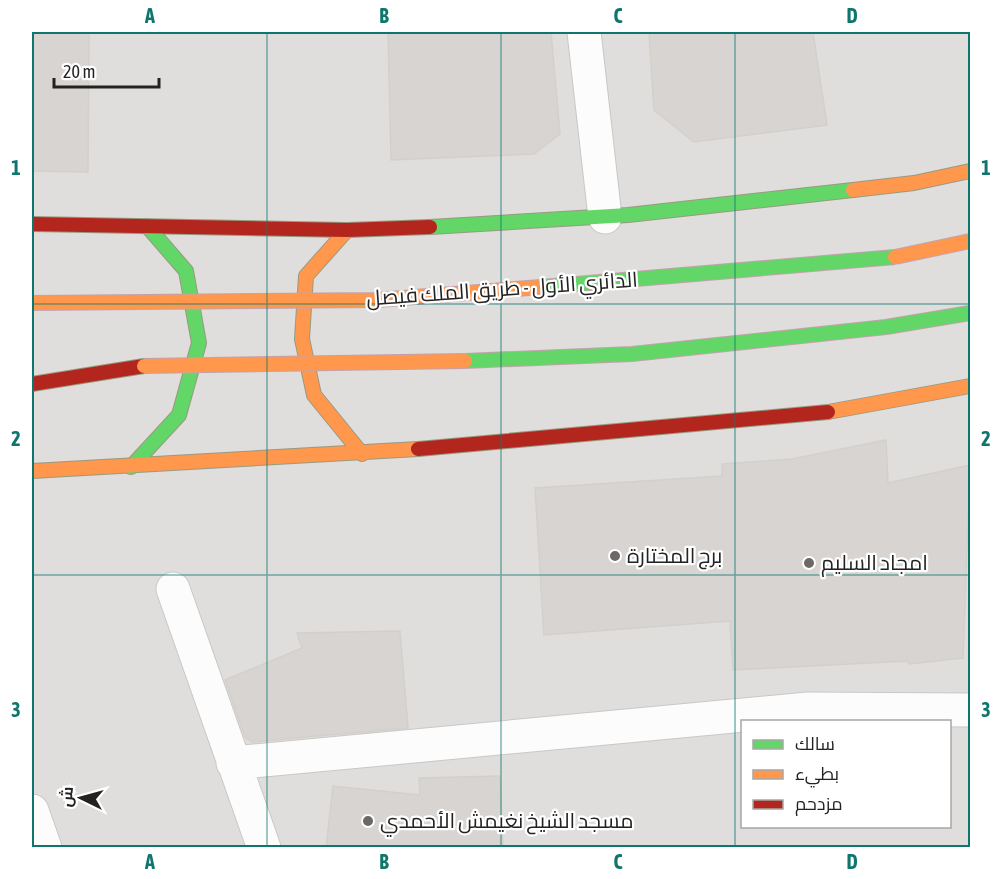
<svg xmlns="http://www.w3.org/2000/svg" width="1002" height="879" viewBox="0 0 1002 879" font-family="'Asap Condensed',Cairo,sans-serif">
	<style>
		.residential { fill: #dfdedc; fill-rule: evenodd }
		.building { fill: #d7d4d2; stroke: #d3d0cc; stroke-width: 1.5 }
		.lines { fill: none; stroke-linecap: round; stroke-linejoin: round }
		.street-casing { stroke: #c9c8c7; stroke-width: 35 }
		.fast-casing { stroke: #999a82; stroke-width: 16 }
		.slow-casing { stroke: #999a82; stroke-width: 16 }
		.jam-casing { stroke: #999a82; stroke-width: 16 }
		.street { stroke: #fdfcfc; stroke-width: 33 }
		.fast { stroke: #63d668; stroke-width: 14 }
		.slow { stroke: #ff974d; stroke-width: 14 }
		.jam { stroke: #b3261e; stroke-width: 14 }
		.fast-bridge-casing { stroke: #c5a2ac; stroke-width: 16; stroke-linecap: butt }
		.slow-bridge-casing { stroke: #c5a2ac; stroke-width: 16; stroke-linecap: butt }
		.fast-bridge { stroke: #63d668; stroke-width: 14 }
		.slow-bridge { stroke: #ff974d; stroke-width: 14 }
		.grid { fill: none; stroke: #0f766e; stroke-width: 1.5; stroke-opacity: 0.55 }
		.poi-dot { fill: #6a6968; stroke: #fff; stroke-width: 2 }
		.labels { text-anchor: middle; stroke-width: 4.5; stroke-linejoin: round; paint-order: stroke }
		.street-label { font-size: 21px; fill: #222; stroke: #fff }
		.poi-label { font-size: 21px; fill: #222; stroke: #fff; text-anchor: start }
		.neatline { fill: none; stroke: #0f766e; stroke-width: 2 }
		.grid-label { font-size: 20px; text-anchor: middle; font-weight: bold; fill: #0f766e }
	</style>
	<rect width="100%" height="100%" fill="#f0eeeb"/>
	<path class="residential" d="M 32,32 L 970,32 L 970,847 L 32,847 ZM 742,722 L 950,722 L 950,826 L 742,826 Z"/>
	<path class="building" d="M 32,32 L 89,32 L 88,172 L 32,171 Z
		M 388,32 L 551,32 L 560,134 L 534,154 L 391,160 Z
		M 649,32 L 813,32 L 827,125 L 694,142 L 654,110 Z
		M 886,440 L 888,483 L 970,465 L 963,658 L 909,664 L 908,661 L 733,670 L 730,621 L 544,635 L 535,488 L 722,476 L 722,464 L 792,459 Z
		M 400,631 L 408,728 L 252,742 L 245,737 L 225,680 L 302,648 L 297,633 Z
		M 500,776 L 503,848 L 326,848 L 333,786 L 420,795 L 419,778 Z"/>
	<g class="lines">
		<defs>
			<path id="street" d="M 584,32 L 605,217
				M 173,589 L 264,848
				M 233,763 L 808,709 L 970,710
				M 32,811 L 45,848"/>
			<path id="fast" d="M 430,227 L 628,215 L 853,190
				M 131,467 L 179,415 L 199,343 L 186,271 L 147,226"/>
			<path id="slow" d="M 853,190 L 914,183 L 970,171
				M 347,230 L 306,276 L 302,339 L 314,395 L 362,454
				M 828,412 L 970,386
				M 32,471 L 418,449"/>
			<path id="jam" d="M 32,224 L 347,230 L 430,227
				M 32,384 L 144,366
				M 418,449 L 828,412"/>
		</defs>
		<use href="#street" class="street-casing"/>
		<use href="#fast" class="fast-casing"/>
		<use href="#slow" class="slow-casing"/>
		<use href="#jam" class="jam-casing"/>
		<use href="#street" class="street"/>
		<use href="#fast" class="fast"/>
		<use href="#slow" class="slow"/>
		<use href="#jam" class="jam"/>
		<defs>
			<path id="fast-bridge" d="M 541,287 L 895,257
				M 465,361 L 632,354 L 886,327 L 970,313"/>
			<path id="slow-bridge" d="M 895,257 L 970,241
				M 32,303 L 377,300 L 541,287
				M 144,366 L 465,361"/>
		</defs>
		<use href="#fast-bridge" class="fast-bridge-casing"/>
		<use href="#slow-bridge" class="slow-bridge-casing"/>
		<use href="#fast-bridge" class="fast-bridge"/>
		<use href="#slow-bridge" class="slow-bridge"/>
	</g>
	<path class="grid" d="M 267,32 L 267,848M 501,32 L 501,848M 735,32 L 735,848M 32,304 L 970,304M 32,575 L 970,575"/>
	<g class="poi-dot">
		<circle cx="615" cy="556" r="6"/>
		<circle cx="809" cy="563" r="6"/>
		<circle cx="368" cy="821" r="6"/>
	</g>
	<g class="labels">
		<g class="street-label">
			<text transform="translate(502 289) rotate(-4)" y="7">الدائري الأول - طريق الملك فيصل</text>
		</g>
		<g class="poi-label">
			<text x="627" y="563">برج المختارة</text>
			<text x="821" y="570">امجاد السلیم</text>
			<text x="380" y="828">مسجد الشيخ نغيمش الأحمدي</text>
		</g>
	</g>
	<rect width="1002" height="879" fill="none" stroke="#ffffff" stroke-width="66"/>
	<rect x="741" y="720" width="210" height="108" fill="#ffffff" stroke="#a7a7a7" stroke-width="1.5"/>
	<rect x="753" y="740" width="30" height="9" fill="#63d668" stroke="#a7a7a7" stroke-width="1.5"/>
	<text x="795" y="750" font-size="18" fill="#222222">سالك</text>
	<rect x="753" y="770" width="30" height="9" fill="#ff974d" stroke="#a7a7a7" stroke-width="1.5"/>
	<text x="795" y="780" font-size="18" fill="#222222">بطيء</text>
	<rect x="753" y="800" width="30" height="9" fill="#b3261e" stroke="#a7a7a7" stroke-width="1.5"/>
	<text x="795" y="810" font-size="18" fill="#222222">مزدحم</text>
	<g transform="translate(81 798) rotate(275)" stroke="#ffffff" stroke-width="4.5" paint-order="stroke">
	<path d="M0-4.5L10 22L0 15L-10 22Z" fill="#222222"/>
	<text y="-9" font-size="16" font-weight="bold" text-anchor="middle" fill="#222222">ش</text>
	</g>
	<path d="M54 78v9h105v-9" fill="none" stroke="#222222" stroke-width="3"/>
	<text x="63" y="78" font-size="18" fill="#222222" stroke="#ffffff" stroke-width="4.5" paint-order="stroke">20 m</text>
	<rect x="33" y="33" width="936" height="813" class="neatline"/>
	<g class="grid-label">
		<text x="150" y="23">A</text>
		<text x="384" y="23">B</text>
		<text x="618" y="23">C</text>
		<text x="852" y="23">D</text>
		<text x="16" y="175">1</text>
		<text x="986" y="175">1</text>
		<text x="16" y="446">2</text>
		<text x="986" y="446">2</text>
		<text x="16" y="717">3</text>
		<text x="986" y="717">3</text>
		<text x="150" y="869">A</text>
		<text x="384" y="869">B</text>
		<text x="618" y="869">C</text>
		<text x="852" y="869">D</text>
	</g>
</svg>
